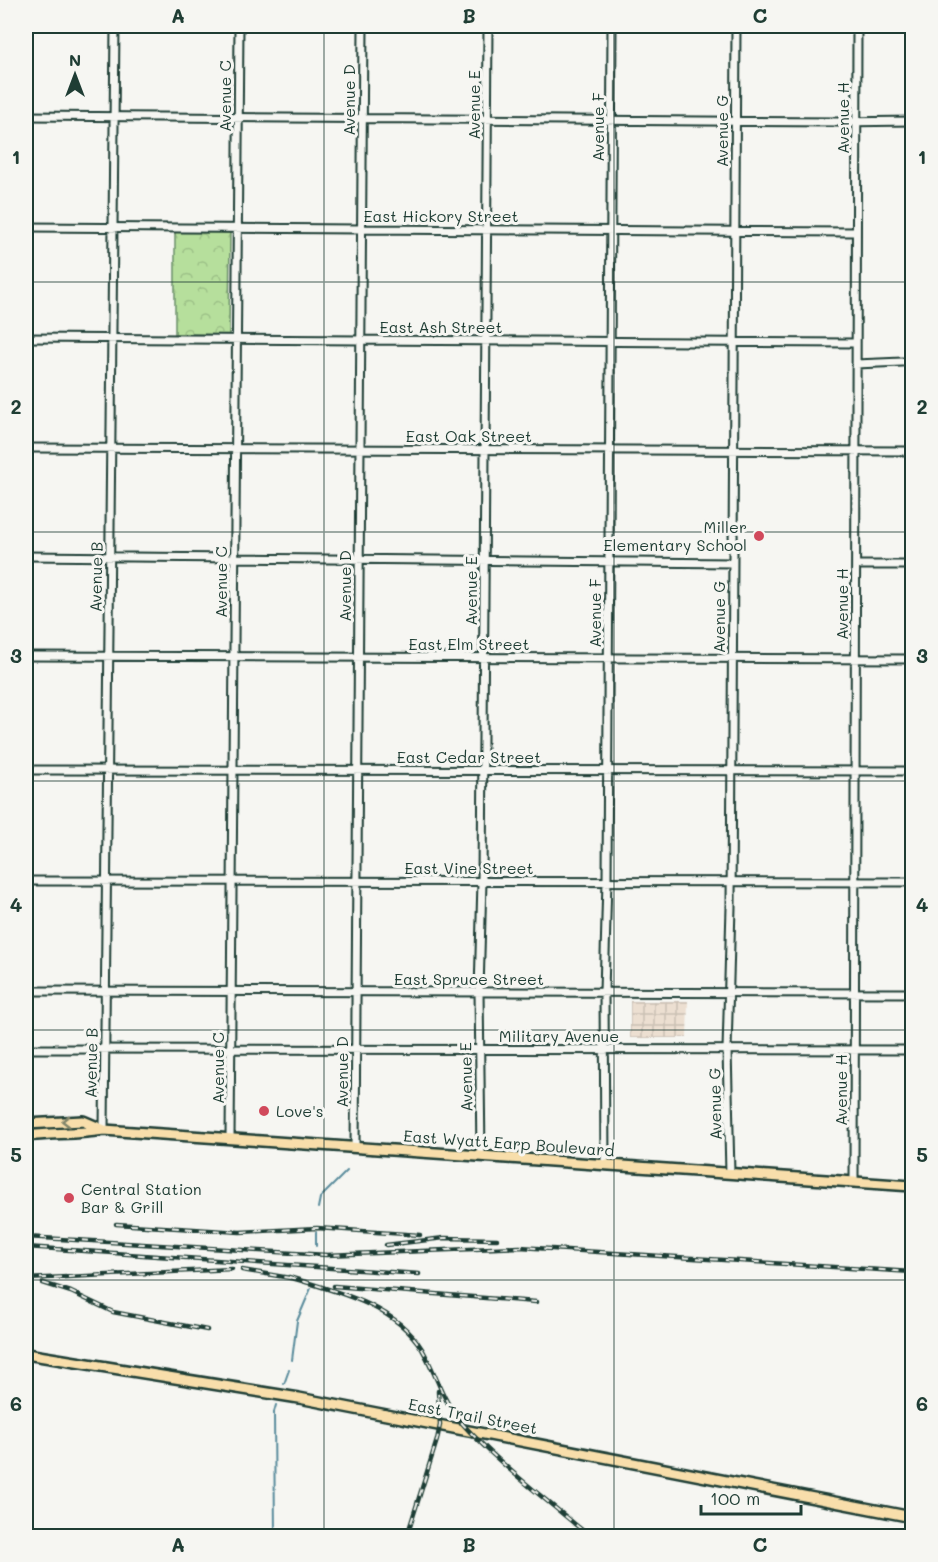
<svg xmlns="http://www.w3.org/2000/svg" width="938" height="1562" viewBox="0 0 938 1562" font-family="Mali,sans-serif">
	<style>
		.industrial { fill: url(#industrial-grid) }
		.park { fill: url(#park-crowns); stroke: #6a8e68; stroke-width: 1.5 }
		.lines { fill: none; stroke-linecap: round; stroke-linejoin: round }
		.stream { stroke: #5a8c9c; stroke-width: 2 }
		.minor-casing { stroke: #1f3d34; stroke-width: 11 }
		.major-casing { stroke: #1f3d34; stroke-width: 14 }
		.minor { stroke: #f6f6f2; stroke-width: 7 }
		.major { stroke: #f8deab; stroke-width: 9 }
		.rail-casing { stroke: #1f3d34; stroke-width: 4.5 }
		.rail { stroke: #f6f6f2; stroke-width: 2; stroke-dasharray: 7; stroke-linecap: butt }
		.oneway { stroke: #81856a }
		.grid { fill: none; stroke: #1f3d34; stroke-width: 1.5; stroke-opacity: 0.55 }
		.poi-dot { fill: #d1495b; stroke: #f6f6f2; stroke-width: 2 }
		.labels { text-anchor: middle; stroke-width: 6; stroke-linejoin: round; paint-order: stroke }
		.street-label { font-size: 16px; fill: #1f3d34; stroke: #f6f6f2 }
		.poi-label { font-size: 16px; fill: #1f3d34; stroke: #f6f6f2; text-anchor: start }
		.neatline { fill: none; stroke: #1f3d34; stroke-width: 2 }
		.grid-label { font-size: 20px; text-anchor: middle; font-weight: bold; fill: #1f3d34 }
	</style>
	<defs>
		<pattern id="industrial-grid" width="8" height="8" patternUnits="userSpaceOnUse" patternTransform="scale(1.5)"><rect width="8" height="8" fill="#ecdfd1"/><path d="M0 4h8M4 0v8" fill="none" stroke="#cac0b4"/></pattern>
		<pattern id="park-crowns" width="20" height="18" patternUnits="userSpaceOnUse" patternTransform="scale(1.5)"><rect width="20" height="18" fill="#b6df9c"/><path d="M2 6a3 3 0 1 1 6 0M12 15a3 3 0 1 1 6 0" fill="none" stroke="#9cc087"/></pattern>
	</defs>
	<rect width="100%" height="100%" fill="#f6f6f2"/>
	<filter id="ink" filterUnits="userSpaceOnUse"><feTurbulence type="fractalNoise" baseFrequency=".0167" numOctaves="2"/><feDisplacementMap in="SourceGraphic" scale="12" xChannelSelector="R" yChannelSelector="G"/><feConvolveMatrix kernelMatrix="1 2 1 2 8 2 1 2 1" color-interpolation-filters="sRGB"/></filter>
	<g filter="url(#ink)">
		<path class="industrial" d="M 630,1001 L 688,1001 L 687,1038 L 630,1038 Z"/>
		<path class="park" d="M 175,231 L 230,232 L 229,335 L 175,334 Z"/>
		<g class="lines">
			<path class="stream" d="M 318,1208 L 320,1198 L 347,1171
				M 316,1232 L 316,1246
				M 292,1360 L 297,1321 L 311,1288
				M 284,1384 L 289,1370
				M 275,1536 L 274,1412 L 276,1405"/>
			<defs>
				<path id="minor" d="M 26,116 L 839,122 L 912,121
					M 26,227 L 856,232
					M 26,338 L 856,343
					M 856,364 L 902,362
					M 26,448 L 912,451
					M 26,556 L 733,563
					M 856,565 L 912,565
					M 26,656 L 912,659
					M 26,770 L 912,771
					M 26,881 L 912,882
					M 26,991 L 912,993
					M 26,1049 L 912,1050
					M 104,1130 L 115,26
					M 230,1138 L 239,26
					M 355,1147 L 363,26
					M 481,1156 L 479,991 L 482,881 L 488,26
					M 605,1165 L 604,992 L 607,881 L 612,26
					M 730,1173 L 727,1050 L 731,907 L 736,26
					M 854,1182 L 857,26"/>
				<path id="major" d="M 26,1124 L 83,1121 L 104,1130
					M 26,1136 C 52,1133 78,1134 104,1130 L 912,1186
					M 26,1354 L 299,1398 L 912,1517"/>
			</defs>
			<use href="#minor" class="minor-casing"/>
			<use href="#major" class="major-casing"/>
			<use href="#minor" class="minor"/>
			<use href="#major" class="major"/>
			<defs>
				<path id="rail" d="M 116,1224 L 240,1232 L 317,1228 L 420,1235
					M 26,1237 L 327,1255 L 520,1247 L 912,1272
					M 386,1245 L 444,1238 L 497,1239
					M 26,1247 L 419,1274
					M 242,1270 L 296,1279
					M 289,1277 C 335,1291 395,1305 422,1349 C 436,1373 442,1400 460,1421 C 498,1464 546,1499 589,1536
					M 26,1279 L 232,1269
					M 43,1283 L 71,1292 L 113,1312 L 207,1330
					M 334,1286 L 536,1302
					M 407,1536 L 437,1440 L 440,1425 L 438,1391"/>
			</defs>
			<use href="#rail" class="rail-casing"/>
			<use href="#rail" class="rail"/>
		</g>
		<defs><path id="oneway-chevron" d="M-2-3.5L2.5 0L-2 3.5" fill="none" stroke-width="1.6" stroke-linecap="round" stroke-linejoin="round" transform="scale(1.5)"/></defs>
		<use class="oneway" href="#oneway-chevron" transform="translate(66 1121) rotate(179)"/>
	</g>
	<path class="grid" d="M 324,26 L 324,1536M 614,26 L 614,1536M 26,282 L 912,282M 26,532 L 912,532M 26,781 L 912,781M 26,1030 L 912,1030M 26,1280 L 912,1280"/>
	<g class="poi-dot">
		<circle cx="759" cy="536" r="6"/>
		<circle cx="264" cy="1111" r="6"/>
		<circle cx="69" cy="1198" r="6"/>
	</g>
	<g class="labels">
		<g class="street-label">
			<text transform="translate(225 96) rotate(-90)" y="6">Avenue C</text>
			<text transform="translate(349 100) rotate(-90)" y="6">Avenue D</text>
			<text transform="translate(474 105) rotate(-90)" y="6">Avenue E</text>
			<text transform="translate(843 118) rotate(-90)" y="6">Avenue H</text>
			<text transform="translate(598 127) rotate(-90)" y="6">Avenue F</text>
			<text transform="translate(722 131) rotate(-90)" y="6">Avenue G</text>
			<text x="441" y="222">East Hickory Street</text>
			<text x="441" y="333">East Ash Street</text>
			<text x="469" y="442">East Oak Street</text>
			<text transform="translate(96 577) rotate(-89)" y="6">Avenue B</text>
			<text transform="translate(221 582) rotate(-90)" y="6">Avenue C</text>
			<text transform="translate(345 586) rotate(-90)" y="6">Avenue D</text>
			<text transform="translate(471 591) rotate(-90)" y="6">Avenue E</text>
			<text transform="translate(842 604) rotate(-90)" y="6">Avenue H</text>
			<text transform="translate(595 613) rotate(-90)" y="6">Avenue F</text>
			<text transform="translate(719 617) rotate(-90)" y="6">Avenue G</text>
			<text x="469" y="650">East Elm Street</text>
			<text x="469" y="763">East Cedar Street</text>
			<text x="469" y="874">East Vine Street</text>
			<text x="469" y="985">East Spruce Street</text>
			<text x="559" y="1042">Military Avenue</text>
			<text transform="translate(91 1063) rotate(-89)" y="6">Avenue B</text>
			<text transform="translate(218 1068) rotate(-90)" y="6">Avenue C</text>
			<text transform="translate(342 1072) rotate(-90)" y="6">Avenue D</text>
			<text transform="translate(466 1077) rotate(-91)" y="6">Avenue E</text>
			<text transform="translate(841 1090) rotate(-90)" y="6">Avenue H</text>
			<text transform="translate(715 1104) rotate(-91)" y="6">Avenue G</text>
			<text transform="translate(509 1143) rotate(4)" y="6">East Wyatt Earp Boulevard</text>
			<text transform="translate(473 1416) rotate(11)" y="6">East Trail Street</text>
		</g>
		<g class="poi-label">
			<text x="747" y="533" text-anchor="end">Miller<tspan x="747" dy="18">Elementary School</tspan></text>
			<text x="276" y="1117">Love's</text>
			<text x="81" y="1195">Central Station<tspan x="81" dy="18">Bar &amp; Grill</tspan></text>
		</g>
	</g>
	<rect width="938" height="1562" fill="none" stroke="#f6f6f2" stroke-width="66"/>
	<g transform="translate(75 75)" stroke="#f6f6f2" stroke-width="4.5" paint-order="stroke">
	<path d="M0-4.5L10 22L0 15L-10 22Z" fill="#1f3d34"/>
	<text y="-9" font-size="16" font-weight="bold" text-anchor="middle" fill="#1f3d34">N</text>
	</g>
	<path d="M701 1505v9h100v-9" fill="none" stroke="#1f3d34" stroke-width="3"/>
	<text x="710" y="1505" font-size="18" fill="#1f3d34" stroke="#f6f6f2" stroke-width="4.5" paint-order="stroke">100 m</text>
	<rect x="33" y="33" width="872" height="1496" class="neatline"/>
	<g class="grid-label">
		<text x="178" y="23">A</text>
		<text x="469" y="23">B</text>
		<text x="760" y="23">C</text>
		<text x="16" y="164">1</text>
		<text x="922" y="164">1</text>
		<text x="16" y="414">2</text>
		<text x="922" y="414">2</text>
		<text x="16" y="663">3</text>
		<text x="922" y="663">3</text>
		<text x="16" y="912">4</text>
		<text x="922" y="912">4</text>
		<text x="16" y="1162">5</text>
		<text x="922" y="1162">5</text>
		<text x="16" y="1411">6</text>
		<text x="922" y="1411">6</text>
		<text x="178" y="1552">A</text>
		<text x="469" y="1552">B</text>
		<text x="760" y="1552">C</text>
	</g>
</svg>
